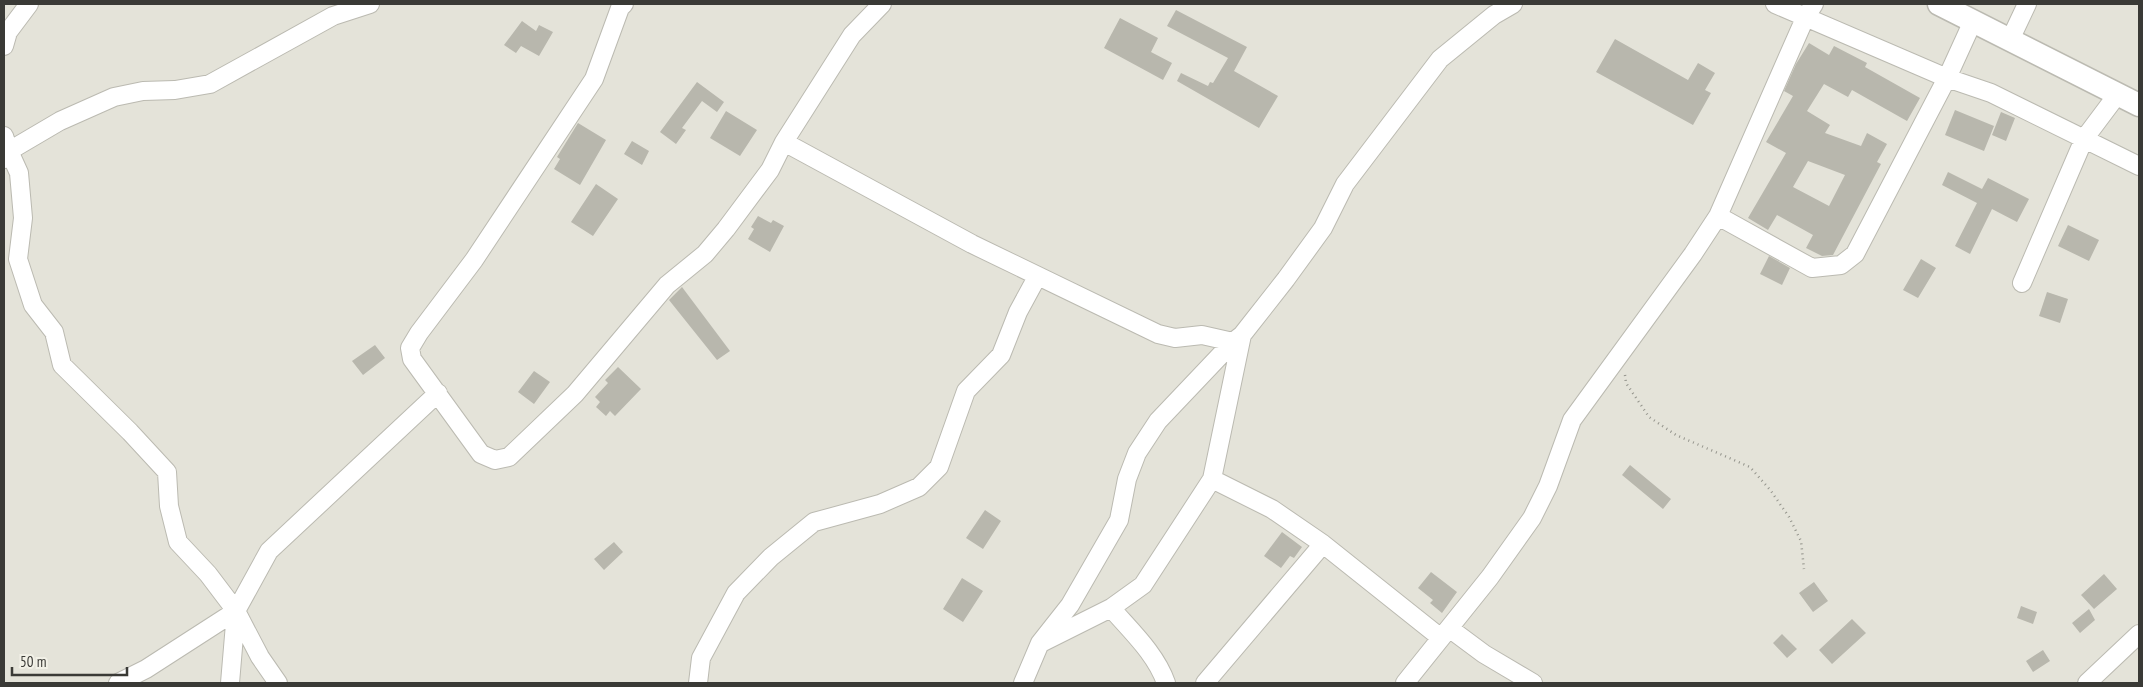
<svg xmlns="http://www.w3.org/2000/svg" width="2143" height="687" viewBox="0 0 2143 687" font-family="'PT Sans Narrow',sans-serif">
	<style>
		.building { fill: #b8b7ad; fill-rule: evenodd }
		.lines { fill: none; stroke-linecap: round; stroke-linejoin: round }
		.minor-casing { stroke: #bbbab1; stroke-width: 20 }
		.major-casing { stroke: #bbbab1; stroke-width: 25 }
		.path { stroke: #94948c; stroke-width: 2.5; stroke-dasharray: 1 4; stroke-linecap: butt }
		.minor { stroke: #fff; stroke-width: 18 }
		.major { stroke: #fff; stroke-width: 22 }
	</style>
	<rect width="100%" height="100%" fill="#e4e3d9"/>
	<path class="building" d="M 1176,10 L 1247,47 L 1234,71 L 1278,96 L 1259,128 L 1177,81 L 1181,73 L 1208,86 L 1210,82 L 1213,83 L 1228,58 L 1167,26 Z
		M 1120,18 L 1158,38 L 1151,52 L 1172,63 L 1163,80 L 1104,48 Z
		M 522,21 L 536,31 L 539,25 L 553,32 L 539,56 L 521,46 L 516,53 L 504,45 Z
		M 1615,39 L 1688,80 L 1698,63 L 1715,73 L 1705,90 L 1711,93 L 1693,125 L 1596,72 Z
		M 1809,43 L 1829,55 L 1834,46 L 1867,63 L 1865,67 L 1920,98 L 1907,121 L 1852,90 L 1848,97 L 1824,84 L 1807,111 L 1830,125 L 1825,133 L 1861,146 L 1867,133 L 1887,144 L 1877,162 L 1881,164 L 1833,255 L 1822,256 L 1806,248 L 1813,235 L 1777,215 L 1768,230 L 1748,218 L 1786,153 L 1766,142 L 1793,96 L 1784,91 L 1796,64 ZM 1808,161 L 1845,175 L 1829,206 L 1793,187 Z
		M 697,82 L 724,102 L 717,112 L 702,101 L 682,128 L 686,130 L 676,144 L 660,132 Z
		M 1955,110 L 1994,126 L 1984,151 L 1945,135 Z
		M 726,111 L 757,130 L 740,156 L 710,138 Z
		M 2001,112 L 2015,118 L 2006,141 L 1992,135 Z
		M 578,123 L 606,140 L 580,185 L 554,169 L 560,159 L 557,157 Z
		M 632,141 L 649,151 L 642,165 L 624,154 Z
		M 1948,172 L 1982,189 L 1988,178 L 2029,199 L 2017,222 L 1992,209 L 1970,254 L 1955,246 L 1977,203 L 1942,185 Z
		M 596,184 L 618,199 L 593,236 L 571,222 Z
		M 758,216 L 771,223 L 773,220 L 784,226 L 770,252 L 748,239 L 754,229 L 751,227 Z
		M 2068,225 L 2099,240 L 2089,261 L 2058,246 Z
		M 1769,256 L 1790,268 L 1782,285 L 1760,274 Z
		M 1921,259 L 1936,268 L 1918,298 L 1903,290 Z
		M 682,287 L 730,351 L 717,360 L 669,300 Z
		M 2047,292 L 2068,299 L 2060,323 L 2039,316 Z
		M 375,345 L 385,358 L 363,375 L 352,361 Z
		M 618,367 L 641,389 L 615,416 L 610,411 L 606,416 L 596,407 L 600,402 L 595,397 L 608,383 L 605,380 Z
		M 534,371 L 550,382 L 534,404 L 518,392 Z
		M 1630,465 L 1671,499 L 1663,509 L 1622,475 Z
		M 985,510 L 1001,521 L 983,549 L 966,538 Z
		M 1282,532 L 1302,547 L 1294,558 L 1290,556 L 1281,568 L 1264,556 Z
		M 614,542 L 623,552 L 604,570 L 594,559 Z
		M 1431,572 L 1457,592 L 1442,613 L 1430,603 L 1433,600 L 1418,588 Z
		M 2104,574 L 2117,589 L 2094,609 L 2081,595 Z
		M 962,578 L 983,591 L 963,622 L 943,609 Z
		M 1814,582 L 1828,601 L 1813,612 L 1799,593 Z
		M 2021,606 L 2037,612 L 2033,624 L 2017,618 Z
		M 2089,609 L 2095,620 L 2080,633 L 2072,623 Z
		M 1852,619 L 1866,633 L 1832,664 L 1819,650 Z
		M 1782,634 L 1797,649 L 1787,658 L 1773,643 Z
		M 2043,650 L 2050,661 L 2033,672 L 2026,661 Z"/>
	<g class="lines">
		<defs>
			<path id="minor" d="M 624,4 L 620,8 L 594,79 L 474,260 L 419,333 L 410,348 L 412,359 L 481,454 L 495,460 L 509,457 L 575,394 L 667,285 L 705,254 L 726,229 L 770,170 L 784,142 L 852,35 L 882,4
				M 1775,4 L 1947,78 L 1991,93 L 2139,166
				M 2010,40 L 2027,4
				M 4,46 L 8,32 L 29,4
				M 4,136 L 9,151 L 60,121 L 114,97 L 143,91 L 175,90 L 210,84 L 333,16 L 370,4
				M 784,142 L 972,244 L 1158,334 L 1175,338 L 1202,335 L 1233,342
				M 4,159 L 9,151 L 19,173 L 23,218 L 18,259 L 33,305 L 54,332 L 62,365 L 130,432 L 167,472 L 169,506 L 178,542 L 208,574 L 236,611 L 260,657 L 278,683
				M 1718,216 L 1812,268 L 1841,265 L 1855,254 L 1947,78 L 1973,21
				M 2022,283 L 2084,139 L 2117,95
				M 1212,479 L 1272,509 L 1323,544 L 1441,638
				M 1111,608 C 1131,631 1156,654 1166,683
				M 1449,628 L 1484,654 L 1533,683
				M 1043,642 L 1111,608 L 1143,585 L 1212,479 L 1242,335
				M 118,683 L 146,669 L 236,611 L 269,551 L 438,393
				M 230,683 L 236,612
				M 698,683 L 701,658 L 736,593 L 771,557 L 814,522 L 880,504 L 919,487 L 939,467 L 966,391 L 1001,355 L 1018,312 L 1037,277
				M 1023,683 L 1040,643 L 1070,605 L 1119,520 L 1127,479 L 1137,453 L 1158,421 L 1233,342 L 1242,335 L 1286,279 L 1323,228 L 1345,184 L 1440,59 L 1494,15 L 1513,4
				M 1205,683 L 1323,544
				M 1405,683 L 1490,577 L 1532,518 L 1548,486 L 1572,420 L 1693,254 L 1718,216 L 1805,18 L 1814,4
				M 2087,683 L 2139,634"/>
			<path id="major" d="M 1939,4 L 2139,105"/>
		</defs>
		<use href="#minor" class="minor-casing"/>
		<use href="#major" class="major-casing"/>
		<path class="path" d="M 1625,375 L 1626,383 L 1649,417 L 1676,435 L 1750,467 L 1771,491 L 1789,517 L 1801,541 L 1804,569"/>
		<use href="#minor" class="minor"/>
		<use href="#major" class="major"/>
	</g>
	<rect width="2143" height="687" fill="none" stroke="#3a3a36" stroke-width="10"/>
	<path d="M12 667v8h115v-8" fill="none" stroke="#3a3a36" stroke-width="2.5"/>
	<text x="20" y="667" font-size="15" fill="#3a3a36" stroke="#f2f1e7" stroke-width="4" paint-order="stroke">50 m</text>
</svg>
